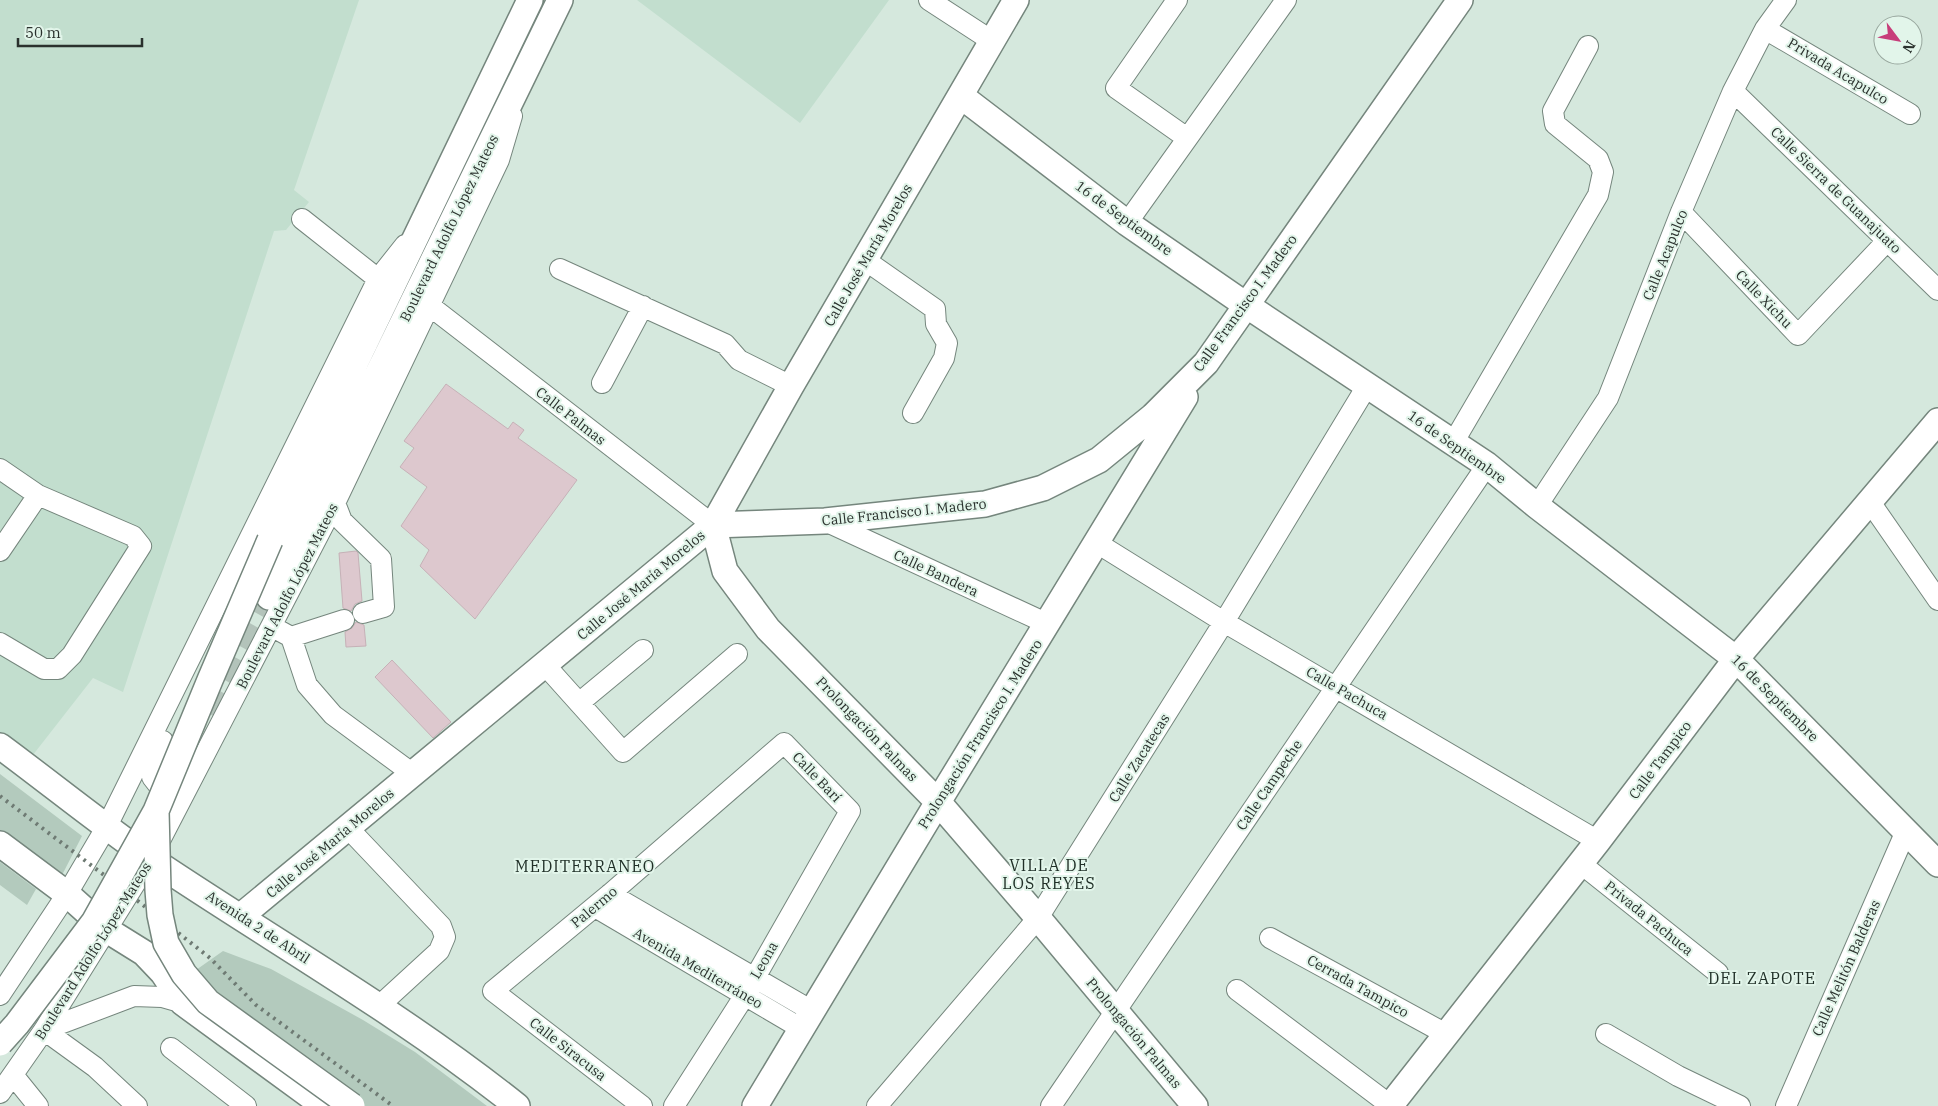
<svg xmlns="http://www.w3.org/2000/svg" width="1938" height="1106" viewBox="0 0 1938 1106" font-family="'IBM Plex Serif',serif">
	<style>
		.built { fill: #c2dece }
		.green { fill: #b3cabd }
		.building { fill: #ddc8ce; stroke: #c6b1b7 }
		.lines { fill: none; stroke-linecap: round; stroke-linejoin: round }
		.major-tunnel { stroke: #b3c3ba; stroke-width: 25; stroke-dasharray: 25 12; stroke-linecap: butt }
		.minor-casing { stroke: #75867d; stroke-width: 22 }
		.major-casing { stroke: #75867d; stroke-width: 28 }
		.minor { stroke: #fff; stroke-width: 20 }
		.major { stroke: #fff; stroke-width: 25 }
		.rail { stroke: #6e7a73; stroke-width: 4; stroke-dasharray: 2.5 5; stroke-linecap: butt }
		.major-bridge-casing { stroke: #75867d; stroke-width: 28; stroke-linecap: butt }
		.major-bridge { stroke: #fff; stroke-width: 25 }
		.labels { text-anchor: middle; stroke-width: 4; stroke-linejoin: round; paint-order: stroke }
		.street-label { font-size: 14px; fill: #2a312d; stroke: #e2f5ea }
		.quarter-label { font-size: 16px; letter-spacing: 1px; fill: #213028; stroke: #e2f5ea }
	</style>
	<rect width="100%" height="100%" fill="#d5e8dd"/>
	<path class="built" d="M 0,0 L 359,0 L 294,190 L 309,202 L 286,230 L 274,231 L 123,692 L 93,678 L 29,760 L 0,741 Z
		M 637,0 L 889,0 L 800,123 Z"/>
	<path class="green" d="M 0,774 L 82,836 L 60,879 L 0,834 Z
		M 0,862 L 36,889 L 27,905 L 0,885 Z
		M 223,951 L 271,969 L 363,1020 L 415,1052 L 487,1106 L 359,1106 L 213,993 L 196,970 Z"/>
	<path class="building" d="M 446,384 L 508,429 L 513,422 L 524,430 L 518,438 L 577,480 L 475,619 L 420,566 L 429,550 L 401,526 L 427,487 L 400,467 L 414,448 L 404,441 Z
		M 356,551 L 358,553 L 362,601 L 355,604 L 351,611 L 343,608 L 339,553 Z
		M 356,622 L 364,625 L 366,646 L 346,647 L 345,632 L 352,628 Z
		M 392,660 L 451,722 L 433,738 L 375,677 Z"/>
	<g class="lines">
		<path class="major-tunnel" d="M 206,712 L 269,597"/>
		<defs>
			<path id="minor" d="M 929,0 L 992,41
				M 1177,0 L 1116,88 L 1187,138
				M 1765,29 L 1910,114
				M 1733,91 L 1938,290
				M 1681,212 L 1798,335 L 1887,241
				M 302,219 L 378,279
				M 1127,223 L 1286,0
				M 865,260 L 935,309 L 936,324 L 947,343 L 944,358 L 913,413
				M 560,269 L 725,344 L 739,360 L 791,386
				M 430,306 L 713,525
				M 602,383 L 643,306
				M 1453,443 L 1598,195 L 1603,172 L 1598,159 L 1555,124 L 1553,111 L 1588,46
				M 0,469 L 38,495
				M 1870,502 L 1938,600
				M 335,503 L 342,521 L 381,559 L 384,607 L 363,613
				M 1537,506 L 1608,398 L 1681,212 L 1733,91 L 1765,29 L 1786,0
				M 825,521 L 1048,624
				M 1097,543 L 1224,622 L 1598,841
				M 0,551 L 38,495 L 133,536 L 141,546 L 72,655 L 58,669 L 44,669 L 0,643
				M 280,631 L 291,637 L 344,620
				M 291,637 L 307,685 L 333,715 L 413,774
				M 545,665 L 623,752 L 737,654
				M 579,703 L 643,650
				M 163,741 L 154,759 L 152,777 L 159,786 L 168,790 L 177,784
				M 348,828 L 441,926 L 445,937 L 439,951 L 379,1006
				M 1580,863 L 1718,973
				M 610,894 L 812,1011
				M 595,907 L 802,1029
				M 1270,938 L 1446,1034
				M 1237,990 L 1390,1105
				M 0,995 L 67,894 L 107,826 L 378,279 L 405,245
				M 44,1030 L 134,996 L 162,997 L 183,1003
				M 44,1030 L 95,1067 L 137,1106
				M 1606,1034 L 1678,1076 L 1740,1106
				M 171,1048 L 246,1106
				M 13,1075 L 38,1106
				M 0,1093 L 44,1030 L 151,858 L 335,503 L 499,160 L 512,116
				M 642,1106 L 493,991 L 610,894 L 784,743 L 850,811 L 745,995 L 674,1106
				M 877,1106 L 1038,918 L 1224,622 L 1367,386
				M 1051,1106 L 1487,465
				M 1786,1106 L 1906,831"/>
			<path id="major" d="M 961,96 L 1127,223 L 1246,305 L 1487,465 L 1537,506 L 1736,659 L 1938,864
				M 713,525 L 825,521 L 985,504 L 1043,488 L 1099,460 L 1153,416 L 1206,363 L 1460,0
				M 713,525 L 725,571 L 768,629 L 938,802 L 1038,918 L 1195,1106
				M 270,540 L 530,0
				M 269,597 L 560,0
				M 0,746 C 50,783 99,823 151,859 C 273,941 402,1014 517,1106
				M 0,844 L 67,894 L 107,930 L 144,953 L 163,973 L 183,1003 L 324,1106
				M 241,916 L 713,525 L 791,386 L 1016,0
				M 755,1106 L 938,802 L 1185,397
				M 1390,1106 L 1598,841 L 1736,659 L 1938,421"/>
		</defs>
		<use href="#minor" class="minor-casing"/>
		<use href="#major" class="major-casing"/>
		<use href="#minor" class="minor"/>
		<use href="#major" class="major"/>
		<path class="rail" d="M 0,796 L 129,894 L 210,958 L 256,1005 L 393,1106"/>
		<defs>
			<path id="major-bridge" d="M 156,811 L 158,890 L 160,915 L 166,943 L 184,974 L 208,1002 L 352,1106
				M 0,1043 L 17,1024 L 94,922 L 156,811 L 210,680 L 270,540"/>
		</defs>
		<use href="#major-bridge" class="major-bridge-casing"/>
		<use href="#major-bridge" class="major-bridge"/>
	</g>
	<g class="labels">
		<g class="street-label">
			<text transform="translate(1838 71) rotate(31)" y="5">Privada Acapulco</text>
			<text transform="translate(1836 190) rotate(44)" y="5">Calle Sierra de Guanajuato</text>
			<text transform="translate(1124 218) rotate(36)" y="5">16 de Septiembre</text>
			<text transform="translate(449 228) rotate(-64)" y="5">Boulevard Adolfo López Mateos</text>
			<text transform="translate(868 255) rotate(-60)" y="5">Calle José María Morelos</text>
			<text transform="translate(1665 255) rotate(-68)" y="5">Calle Acapulco</text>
			<text transform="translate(1764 299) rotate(46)" y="5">Calle Xichu</text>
			<text transform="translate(1245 303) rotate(-54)" y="5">Calle Francisco I. Madero</text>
			<text transform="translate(571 416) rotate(38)" y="5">Calle Palmas</text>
			<text transform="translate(1457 447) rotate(35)" y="5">16 de Septiembre</text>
			<text transform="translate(904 512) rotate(-6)" y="5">Calle Francisco I. Madero</text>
			<text transform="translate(936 573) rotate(25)" y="5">Calle Bandera</text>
			<text transform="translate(641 585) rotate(-40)" y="5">Calle José María Morelos</text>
			<text transform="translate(287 596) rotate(-63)" y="5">Boulevard Adolfo López Mateos</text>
			<text transform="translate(1347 693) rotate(30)" y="5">Calle Pachuca</text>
			<text transform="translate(1775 698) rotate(45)" y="5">16 de Septiembre</text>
			<text transform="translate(867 729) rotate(46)" y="5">Prolongación Palmas</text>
			<text transform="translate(980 734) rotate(-58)" y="5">Prolongación Francisco I. Madero</text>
			<text transform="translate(1139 758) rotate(-58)" y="5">Calle Zacatecas</text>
			<text transform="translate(1660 760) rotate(-53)" y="5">Calle Tampico</text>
			<text transform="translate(817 777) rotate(46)" y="5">Calle Barí</text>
			<text transform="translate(1269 785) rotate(-56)" y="5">Calle Campeche</text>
			<text transform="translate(330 843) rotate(-40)" y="5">Calle José María Morelos</text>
			<text transform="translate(594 907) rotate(-40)" y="5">Palermo</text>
			<text transform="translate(1649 918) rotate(39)" y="5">Privada Pachuca</text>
			<text transform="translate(258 927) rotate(33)" y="5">Avenida 2 de Abril</text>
			<text transform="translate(93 951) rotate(-58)" y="5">Boulevard Adolfo López Mateos</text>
			<text transform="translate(764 960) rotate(-60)" y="5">Leona</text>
			<text transform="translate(698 968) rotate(30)" y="5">Avenida Mediterráneo</text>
			<text transform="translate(1846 968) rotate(-66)" y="5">Calle Melitón Balderas</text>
			<text transform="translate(1358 986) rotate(29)" y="5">Cerrada Tampico</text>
			<text transform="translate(1134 1033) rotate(50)" y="5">Prolongación Palmas</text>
			<text transform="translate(568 1049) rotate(38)" y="5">Calle Siracusa</text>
		</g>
		<g class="quarter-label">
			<text x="1049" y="871">VILLA DE<tspan x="1049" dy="18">LOS REYES</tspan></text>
			<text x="585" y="872">MEDITERRANEO</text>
			<text x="1762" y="984">DEL ZAPOTE</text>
		</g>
	</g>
	<g transform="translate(1898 40) rotate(122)"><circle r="24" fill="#e2f5ea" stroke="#98a79e"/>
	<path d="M0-4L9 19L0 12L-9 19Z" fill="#c73e7a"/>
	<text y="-8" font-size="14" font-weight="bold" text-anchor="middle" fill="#2a312d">N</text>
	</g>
	<path d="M18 38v8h124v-8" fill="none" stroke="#2a312d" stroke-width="2.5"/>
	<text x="25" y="38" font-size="15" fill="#2a312d" stroke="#e2f5ea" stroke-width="4" paint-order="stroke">50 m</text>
</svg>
